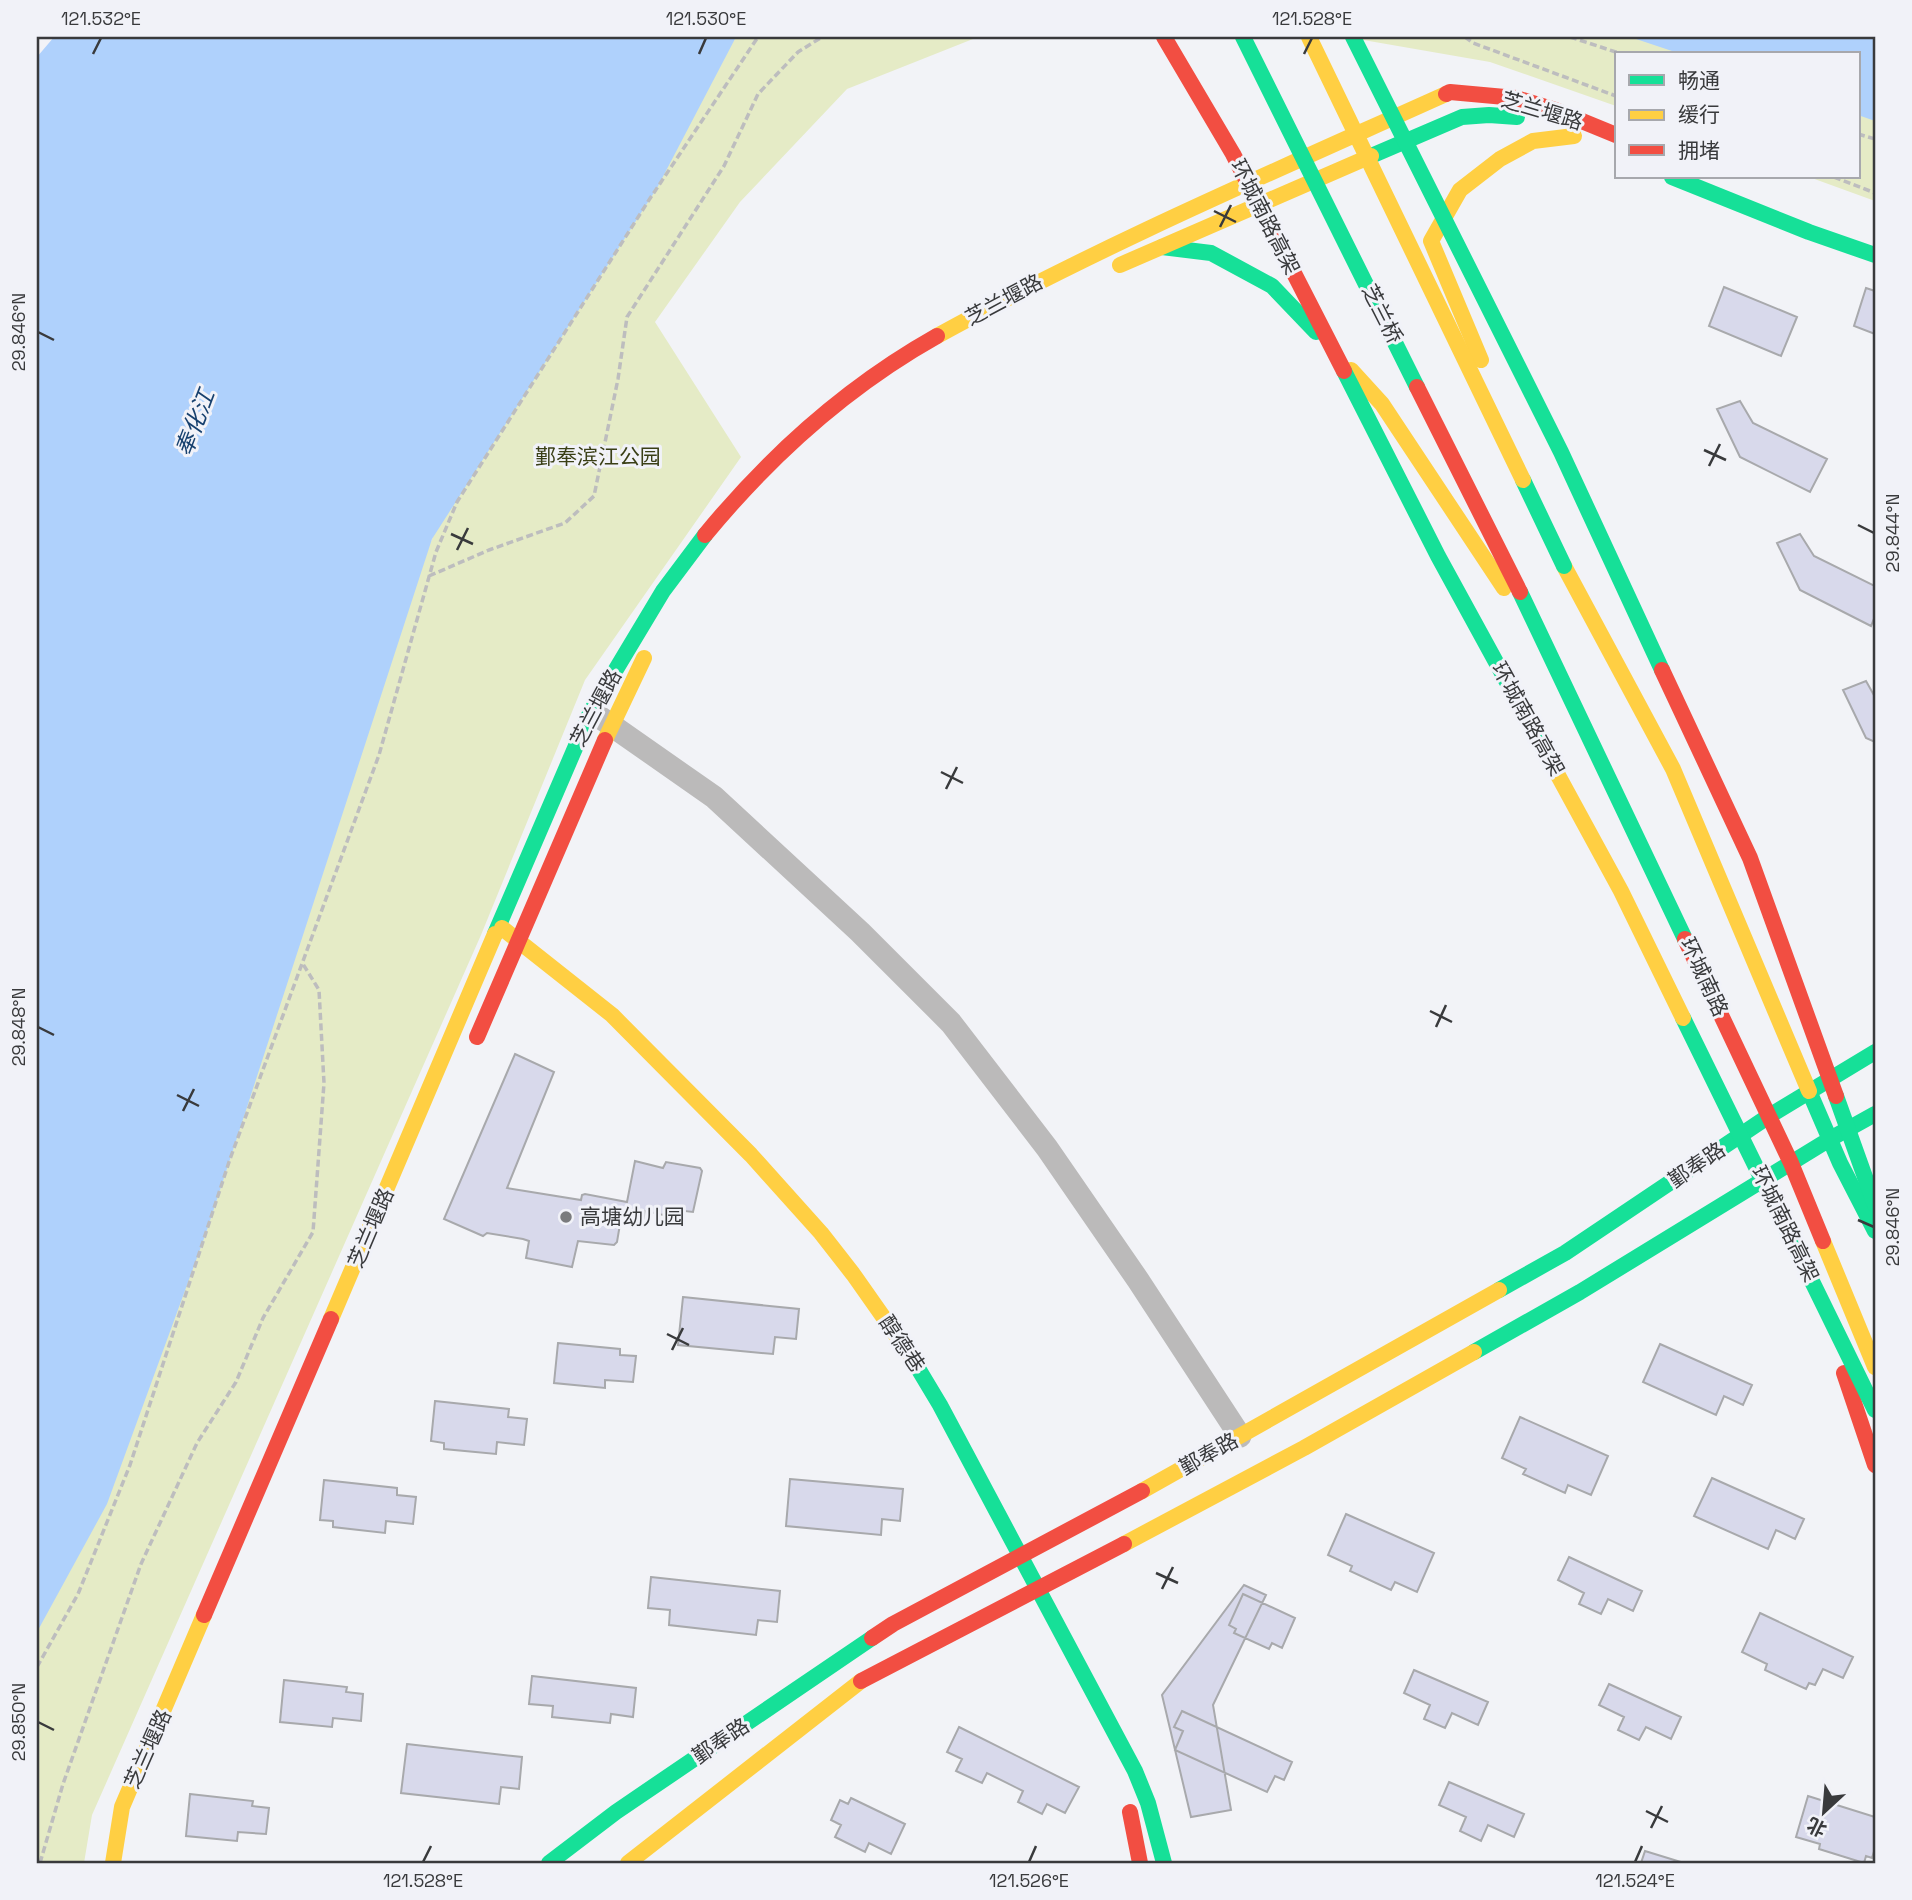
<svg xmlns="http://www.w3.org/2000/svg" width="1912" height="1900" viewBox="0 0 1912 1900" font-family="'Space Grotesk','Noto Sans SC',sans-serif">
	<style>
		.green { fill: #e5ebc6 }
		.water { fill: #afd1fc }
		.building { fill: #d8d9eb; stroke: #a8a9ac; stroke-width: 2 }
		.lines { fill: none; stroke-linecap: round; stroke-linejoin: round }
		.path { stroke: #bdbdbe; stroke-width: 3.5; stroke-dasharray: 7 3.5; stroke-linecap: butt }
		.street { stroke: #bbbaba; stroke-width: 23 }
		.fast { stroke: #16e098; stroke-width: 16 }
		.slow { stroke: #ffcf43; stroke-width: 16 }
		.jam { stroke: #f24e42; stroke-width: 16 }
		.fast-bridge { stroke: #16e098; stroke-width: 16 }
		.slow-bridge { stroke: #ffcf43; stroke-width: 16 }
		.jam-bridge { stroke: #f24e42; stroke-width: 16 }
		.ticks { fill: none; stroke: #393a3c; stroke-width: 2.5 }
		.poi-dot { fill: #7a7b7d; stroke: #f1f2f8; stroke-width: 2.5 }
		.labels { text-anchor: middle; stroke-width: 6; stroke-linejoin: round; paint-order: stroke }
		.street-label { font-size: 21px; fill: #393a3c; stroke: #f1f2f8 }
		.park-label { font-size: 21px; fill: #3a3f16; stroke: #f1f2f8 }
		.poi-label { font-size: 21px; fill: #393a3c; stroke: #f1f2f8; text-anchor: start }
		.water-label { font-size: 23px; font-style: italic; fill: #17416f; stroke: #f1f2f8 }
		.neatline { fill: none; stroke: #393a3c; stroke-width: 2.5 }
		.ticks-label { font-size: 18px; text-anchor: middle; fill: #393a3c }
	</style>
	<rect width="100%" height="100%" fill="#f2f3f7"/>
	<path class="green" d="M 737,37 L 978,37 L 847,89 L 740,202 L 655,322 L 741,457 L 585,680 L 481,935 L 92,1815 L 84,1863 L 37,1863 L 37,1630 L 394,633 L 477,428 L 698,74 Z
		M 1346,37 L 1657,37 L 1705,54 L 1616,54 L 1616,106 L 1490,62 Z
		M 1858,110 L 1875,115 L 1875,201 L 1809,177 L 1858,177 Z"/>
	<path class="water" d="M 54,37 L 736,37 L 657,188 L 432,539 L 206,1233 L 107,1504 L 37,1632 L 37,57 Z
		M 1630,37 L 1875,37 L 1875,121 L 1858,115 L 1858,54 L 1681,54 Z"/>
	<path class="building" d="M 1724,287 L 1797,317 L 1781,356 L 1709,326 Z
		M 1866,288 L 1875,291 L 1875,334 L 1854,326 Z
		M 1740,401 L 1753,423 L 1827,459 L 1810,492 L 1740,457 L 1717,409 Z
		M 1800,534 L 1814,556 L 1875,586 L 1875,616 L 1871,626 L 1800,590 L 1777,543 Z
		M 1866,681 L 1875,697 L 1875,742 L 1866,738 L 1843,690 Z
		M 515,1054 L 554,1072 L 507,1188 L 581,1200 L 582,1195 L 585,1194 L 627,1202 L 635,1161 L 663,1168 L 666,1162 L 700,1168 L 702,1171 L 693,1212 L 667,1209 L 663,1215 L 645,1211 L 643,1221 L 621,1218 L 617,1242 L 614,1245 L 578,1241 L 572,1267 L 526,1258 L 529,1241 L 523,1239 L 487,1233 L 483,1236 L 444,1219 Z
		M 683,1297 L 799,1309 L 796,1339 L 775,1337 L 773,1354 L 678,1345 Z
		M 558,1343 L 620,1349 L 620,1355 L 636,1356 L 633,1382 L 605,1380 L 605,1388 L 554,1383 Z
		M 1660,1344 L 1752,1385 L 1743,1405 L 1724,1396 L 1716,1415 L 1643,1382 Z
		M 435,1401 L 509,1409 L 508,1417 L 527,1419 L 524,1445 L 497,1442 L 496,1454 L 444,1449 L 444,1443 L 431,1441 Z
		M 1520,1417 L 1608,1456 L 1591,1495 L 1568,1485 L 1565,1493 L 1523,1474 L 1526,1469 L 1502,1458 Z
		M 1712,1478 L 1804,1519 L 1795,1539 L 1776,1530 L 1768,1549 L 1694,1516 Z
		M 790,1479 L 903,1489 L 900,1521 L 882,1519 L 881,1535 L 786,1526 Z
		M 324,1480 L 397,1488 L 397,1495 L 416,1497 L 413,1524 L 386,1521 L 385,1533 L 333,1527 L 333,1521 L 320,1520 Z
		M 1346,1514 L 1434,1553 L 1417,1592 L 1395,1582 L 1391,1590 L 1350,1571 L 1352,1566 L 1328,1555 Z
		M 1569,1557 L 1642,1591 L 1633,1611 L 1608,1599 L 1601,1614 L 1579,1604 L 1584,1593 L 1558,1580 Z
		M 651,1577 L 780,1591 L 777,1622 L 758,1620 L 756,1635 L 669,1625 L 670,1610 L 648,1608 Z
		M 1244,1585 L 1266,1595 L 1213,1705 L 1231,1810 L 1191,1817 L 1162,1695 Z
		M 1243,1594 L 1295,1618 L 1282,1648 L 1272,1643 L 1269,1649 L 1234,1633 L 1236,1629 L 1229,1625 Z
		M 1760,1613 L 1853,1657 L 1843,1678 L 1823,1669 L 1815,1685 L 1809,1683 L 1806,1689 L 1765,1670 L 1767,1664 L 1742,1652 Z
		M 1414,1670 L 1488,1702 L 1478,1725 L 1452,1713 L 1445,1728 L 1424,1719 L 1430,1705 L 1404,1693 Z
		M 532,1676 L 636,1688 L 633,1717 L 611,1714 L 610,1723 L 552,1717 L 553,1706 L 529,1704 Z
		M 284,1680 L 347,1687 L 346,1692 L 363,1694 L 361,1721 L 333,1718 L 332,1727 L 280,1722 Z
		M 1609,1684 L 1681,1717 L 1671,1739 L 1646,1727 L 1639,1740 L 1618,1730 L 1624,1717 L 1599,1705 Z
		M 1182,1711 L 1292,1762 L 1284,1780 L 1275,1776 L 1267,1792 L 1175,1750 L 1183,1731 L 1174,1727 Z
		M 959,1727 L 1079,1787 L 1065,1813 L 1047,1804 L 1042,1814 L 1018,1802 L 1023,1791 L 987,1773 L 982,1783 L 956,1771 L 962,1759 L 947,1752 Z
		M 407,1744 L 522,1757 L 519,1789 L 501,1787 L 499,1804 L 401,1793 Z
		M 1449,1782 L 1524,1814 L 1514,1837 L 1488,1825 L 1481,1841 L 1460,1831 L 1466,1817 L 1439,1805 Z
		M 190,1794 L 253,1801 L 252,1806 L 269,1808 L 266,1834 L 238,1832 L 237,1841 L 186,1836 Z
		M 1808,1796 L 1875,1817 L 1875,1848 L 1872,1858 L 1866,1856 L 1864,1863 L 1819,1849 L 1820,1844 L 1796,1837 Z
		M 851,1798 L 905,1824 L 891,1854 L 869,1843 L 865,1852 L 835,1837 L 841,1825 L 831,1820 L 840,1800 L 848,1804 Z
		M 1645,1851 L 1684,1863 L 1641,1863 Z"/>
	<g class="lines">
		<path class="path" d="M 1465,37 L 1473,43 L 1616,96
			M 1570,37 L 1622,54
			M 1858,134 L 1875,139
			M 1834,177 L 1875,193
			M 429,576 L 489,550 L 565,523 L 594,496 L 618,379 L 627,317 L 724,166 L 758,94 L 798,52 L 822,37
			M 37,1667 L 78,1594 L 130,1465 L 230,1159 L 379,755 L 436,552 L 457,502 L 649,200 L 758,37
			M 40,1863 L 63,1784 L 141,1564 L 197,1443 L 236,1382 L 263,1318 L 313,1232 L 324,1083 L 319,990 L 303,964"/>
		<path class="street" d="M 601,718 L 714,797 L 860,932 L 951,1023 L 1047,1148 L 1138,1280 L 1240,1436"/>
		<path class="fast" d="M 1371,156 L 1462,117 L 1489,115 L 1517,117
			M 1672,177 L 1809,232 L 1875,255
			M 1162,247 L 1211,253 L 1272,286 L 1316,332
			M 1520,592 L 1685,939
			M 495,934 L 591,711 L 663,591 L 705,535
			M 1809,1091 L 1840,1163 L 1875,1231
			M 1499,1290 L 1565,1253 L 1769,1116 L 1875,1052
			M 1474,1352 L 1580,1292 L 1830,1139 L 1875,1114
			M 910,1355 L 940,1405 L 1135,1771 L 1148,1803 L 1164,1863
			M 549,1863 L 616,1812 L 872,1638"/>
		<path class="slow" d="M 1120,265 L 1371,156
			M 937,336 C 1102,245 1275,171 1446,94
			M 1481,360 L 1431,241 L 1460,190 L 1500,159 L 1533,141 L 1574,136
			M 1351,370 L 1382,404 L 1504,588
			M 1564,566 L 1673,769 L 1809,1091
			M 605,740 L 644,658
			M 502,928 L 612,1015 L 751,1155 L 821,1233 L 853,1274 L 910,1355
			M 1823,1241 L 1875,1367
			M 331,1319 L 495,934
			M 1142,1491 L 1499,1290
			M 1124,1544 L 1304,1448 L 1474,1352
			M 113,1863 L 122,1807 L 204,1615
			M 628,1863 L 861,1681"/>
		<path class="jam" d="M 1446,94 L 1450,92 L 1516,98 L 1555,110 L 1616,135
			M 705,535 C 770,456 848,386 937,336
			M 1685,939 L 1791,1163 L 1823,1241
			M 477,1037 L 605,740
			M 1844,1373 L 1875,1465
			M 204,1615 L 331,1319
			M 872,1638 L 893,1624 L 1142,1491
			M 861,1681 L 1124,1544
			M 1130,1812 L 1140,1863"/>
		<path class="fast-bridge" d="M 1243,37 L 1417,387
			M 1353,37 L 1561,452 L 1662,670
			M 1344,371 L 1438,556 L 1554,768
			M 1523,480 L 1564,566
			M 1683,1018 L 1875,1410
			M 1836,1096 L 1875,1205"/>
		<path class="slow-bridge" d="M 1309,37 L 1523,480
			M 1554,768 L 1621,891 L 1683,1018"/>
		<path class="jam-bridge" d="M 1164,37 L 1233,154 L 1344,371
			M 1417,387 L 1520,592
			M 1662,670 L 1750,858 L 1836,1096"/>
	</g>
	<path class="ticks" d="M 93,54 L 101,38M 699,54 L 706,38M 1304,54 L 1312,38M 1214,211 L 1236,222M 1220,227 L 1231,205M 38,332 L 54,340M 1704,450 L 1726,460M 1709,466 L 1720,444M 1858,525 L 1874,533M 451,534 L 473,544M 457,550 L 468,528M 941,772 L 963,783M 946,789 L 957,767M 1430,1011 L 1452,1022M 38,1027 L 54,1035M 1436,1027 L 1446,1005M 177,1095 L 199,1106M 183,1111 L 194,1089M 1858,1220 L 1874,1227M 667,1334 L 689,1345M 672,1350 L 683,1328M 1156,1573 L 1178,1583M 1162,1589 L 1173,1567M 38,1722 L 54,1730M 1646,1811 L 1668,1822M 1651,1828 L 1662,1806M 423,1862 L 431,1846M 1029,1862 L 1036,1846M 1635,1862 L 1642,1846"/>
	<circle class="poi-dot" cx="566" cy="1217" r="7"/>
	<g class="labels">
		<g class="street-label">
			<text transform="translate(1542 111) rotate(17)" y="7">芝兰堰路</text>
			<text transform="translate(1265 217) rotate(63)" y="7">环城南路高架</text>
			<text transform="translate(1004 300) rotate(-28)" y="7">芝兰堰路</text>
			<text transform="translate(1382 314) rotate(63)" y="7">芝兰桥</text>
			<text transform="translate(596 708) rotate(-62)" y="7">芝兰堰路</text>
			<text transform="translate(1528 719) rotate(61)" y="7">环城南路高架</text>
			<text transform="translate(1704 977) rotate(65)" y="7">环城南路</text>
			<text transform="translate(1697 1165) rotate(-34)" y="7">鄞奉路</text>
			<text transform="translate(1785 1224) rotate(64)" y="7">环城南路高架</text>
			<text transform="translate(371 1228) rotate(-67)" y="7">芝兰堰路</text>
			<text transform="translate(902 1344) rotate(56)" y="7">醇德巷</text>
			<text transform="translate(1209 1454) rotate(-29)" y="7">鄞奉路</text>
			<text transform="translate(721 1741) rotate(-34)" y="7">鄞奉路</text>
			<text transform="translate(148 1749) rotate(-66)" y="7">芝兰堰路</text>
		</g>
		<g class="park-label">
			<text x="598" y="464">鄞奉滨江公园</text>
		</g>
		<g class="poi-label">
			<text x="580" y="1224">高塘幼儿园</text>
		</g>
		<g class="water-label">
			<text transform="translate(195 423) rotate(-69)" y="8">奉化江</text>
		</g>
	</g>
	<rect width="1912" height="1900" fill="none" stroke="#f1f2f8" stroke-width="77"/>
	<rect x="1615" y="52" width="245" height="126" fill="#f1f2f8" stroke="#a7a8ad" stroke-width="2"/>
	<rect x="1629" y="75" width="35" height="10" fill="#16e098" stroke="#a7a8ad" stroke-width="2"/>
	<text x="1678" y="88" font-size="21" fill="#393a3c">畅通</text>
	<rect x="1629" y="110" width="35" height="10" fill="#ffcf43" stroke="#a7a8ad" stroke-width="2"/>
	<text x="1678" y="122" font-size="21" fill="#393a3c">缓行</text>
	<rect x="1629" y="145" width="35" height="10" fill="#f24e42" stroke="#a7a8ad" stroke-width="2"/>
	<text x="1678" y="158" font-size="21" fill="#393a3c">拥堵</text>
	<g transform="translate(1824 1812) rotate(206)" stroke="#f1f2f8" stroke-width="5" paint-order="stroke">
	<path d="M0-5L12 26L0 18L-12 26Z" fill="#393a3c"/>
	<text y="-10" font-size="19" font-weight="bold" text-anchor="middle" fill="#393a3c">北</text>
	</g>
	<rect x="38" y="38" width="1836" height="1824" class="neatline"/>
	<g class="ticks-label">
		<text x="101" y="25">121.532°E</text>
		<text x="706" y="25">121.530°E</text>
		<text x="1312" y="25">121.528°E</text>
		<text transform="translate(19 332) rotate(-90)" y="6">29.846°N</text>
		<text transform="translate(1893 533) rotate(-90)" y="6">29.844°N</text>
		<text transform="translate(19 1027) rotate(-90)" y="6">29.848°N</text>
		<text transform="translate(1893 1227) rotate(-90)" y="6">29.846°N</text>
		<text transform="translate(19 1722) rotate(-90)" y="6">29.850°N</text>
		<text x="423" y="1887">121.528°E</text>
		<text x="1029" y="1887">121.526°E</text>
		<text x="1635" y="1887">121.524°E</text>
	</g>
</svg>
